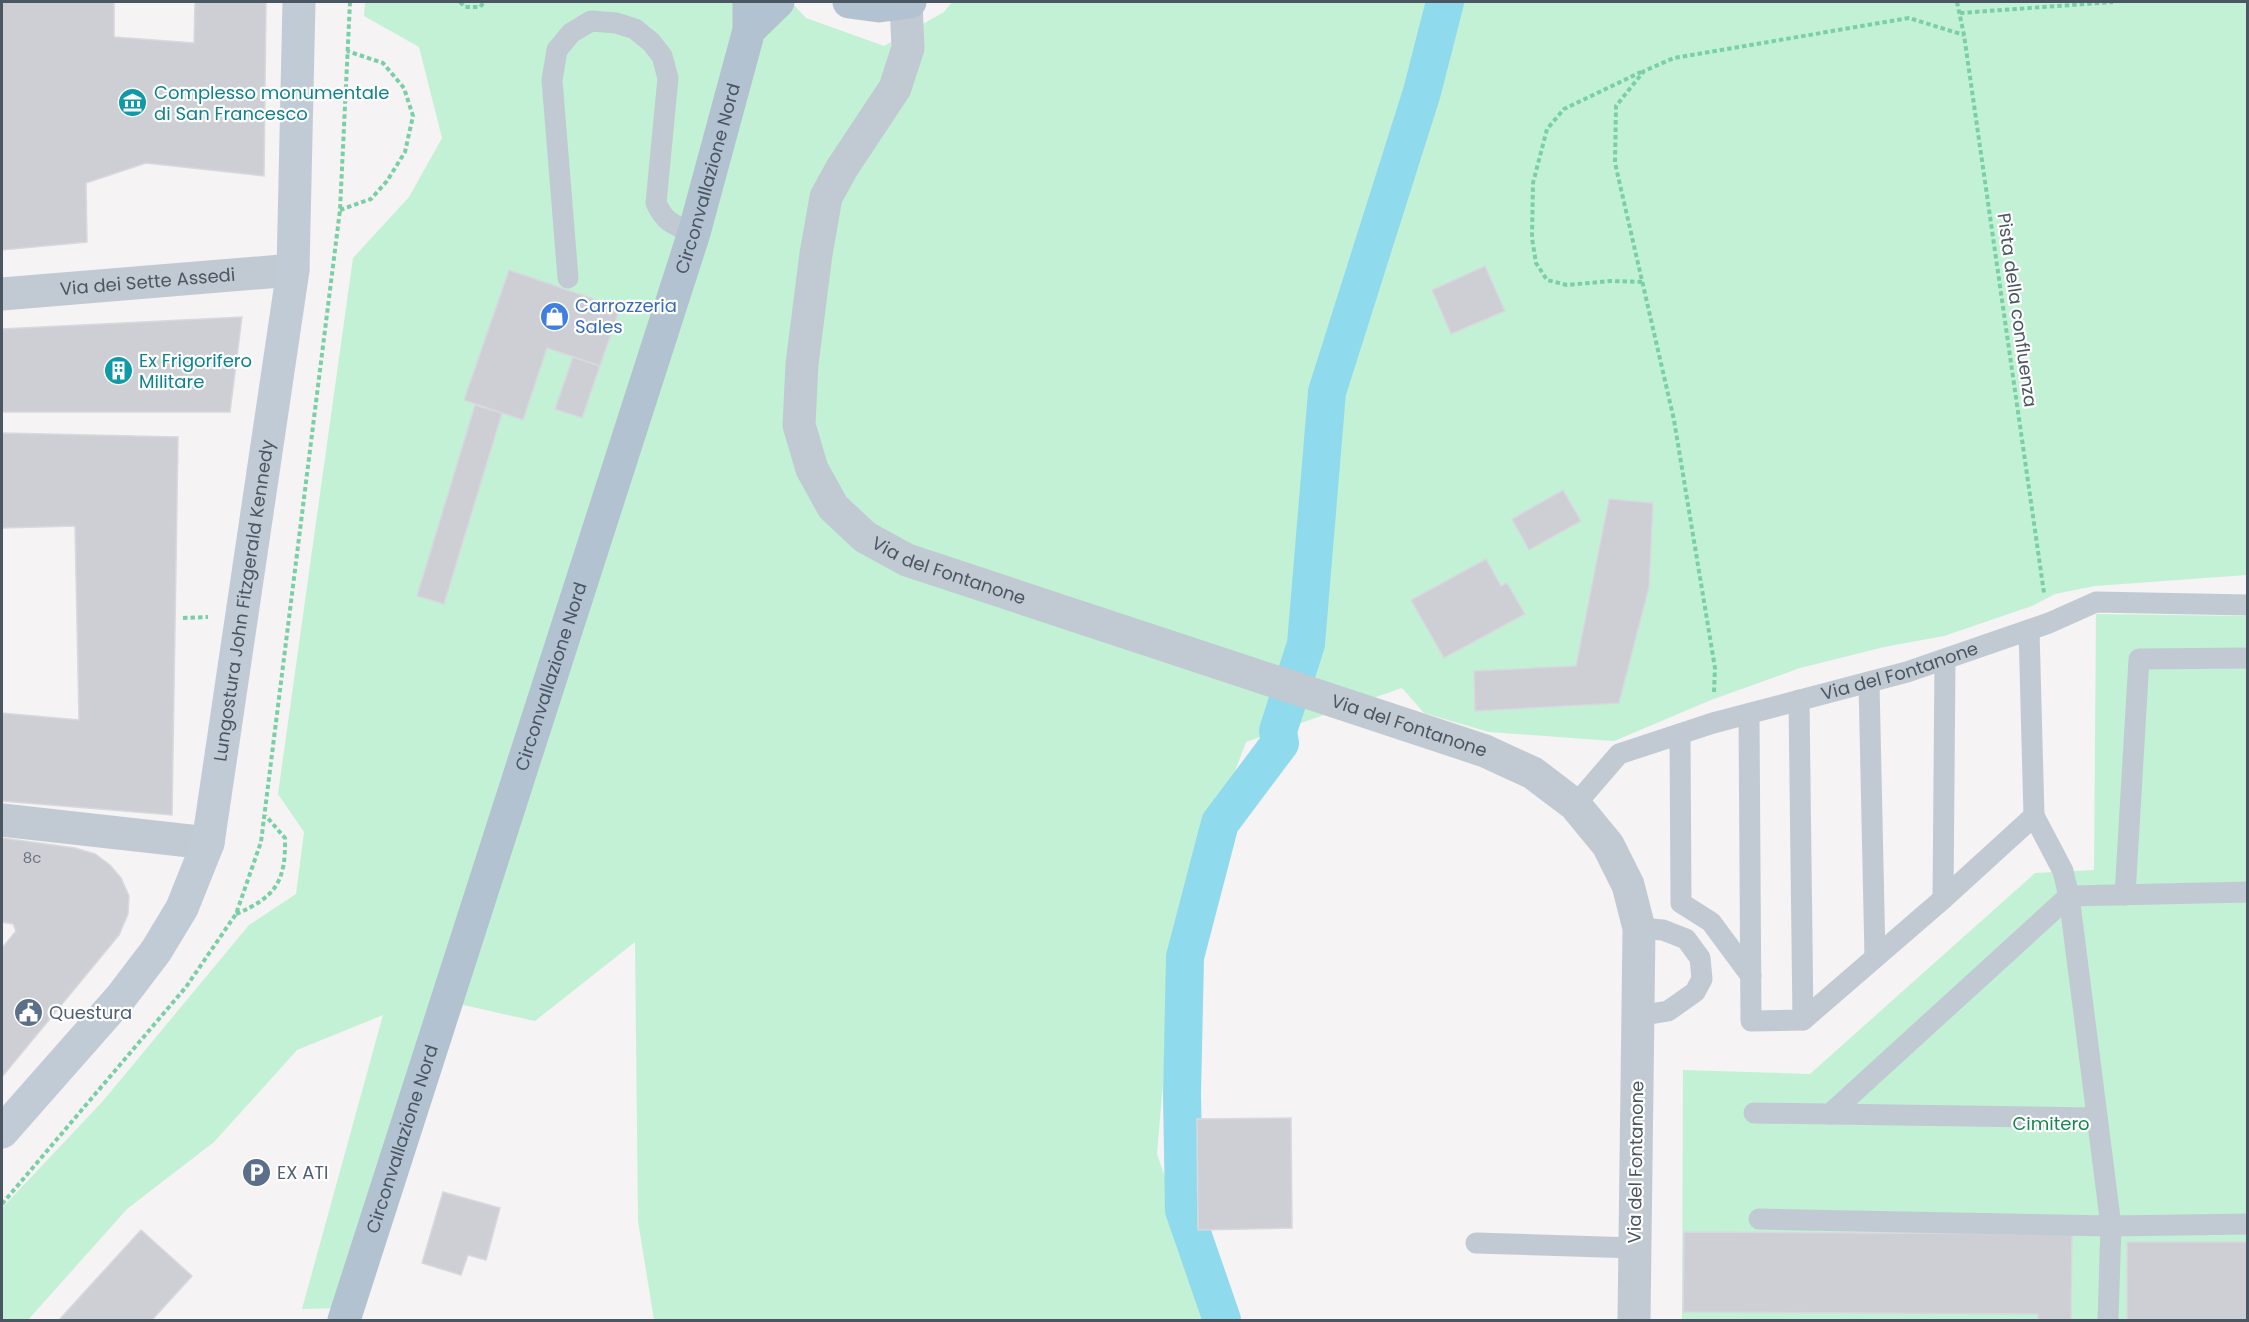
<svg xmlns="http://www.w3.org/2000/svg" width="2249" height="1322" viewBox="0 0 2249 1322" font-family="Poppins,sans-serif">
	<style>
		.green { fill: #c3f1d5 }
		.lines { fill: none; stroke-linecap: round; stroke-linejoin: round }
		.canal { stroke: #90daee; stroke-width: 38 }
		.building { fill: #cdcfd5; stroke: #d7d9de; stroke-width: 1.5 }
		.path { stroke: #7ad0a6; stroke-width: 4; stroke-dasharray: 4.5 3; stroke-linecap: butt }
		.lane { stroke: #c1cad2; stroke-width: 21 }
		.street { stroke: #c1cad2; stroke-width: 33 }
		.secondary { stroke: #c1cbd6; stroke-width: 33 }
		.primary { stroke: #b3c2d1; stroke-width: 33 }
		.labels { text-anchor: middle; stroke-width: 4.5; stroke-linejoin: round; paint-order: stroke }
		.number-label { font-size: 15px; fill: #6b747e }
		.culture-label { font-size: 18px; fill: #0d838f; stroke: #fff; text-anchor: start }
		.street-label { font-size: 18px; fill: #4a5661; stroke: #fff }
		.shop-label { font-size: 18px; fill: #366cbe; stroke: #fff; text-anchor: start }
		.service-label { font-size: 18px; fill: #4e5e75; stroke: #fff; text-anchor: start }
		.park-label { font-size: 18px; fill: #17864f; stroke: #fff }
	</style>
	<rect width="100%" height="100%" fill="#f5f3f3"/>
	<path class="green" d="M 365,2 L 791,2 L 806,18 L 884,46 L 944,12 L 952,2 L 2247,2 L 2247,575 L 2095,586 L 2055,594 L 2032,606 L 1944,636 L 1884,647 L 1800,668 L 1711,700 L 1614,741 L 1489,732 L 1424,713 L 1402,688 L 1246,742 L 1176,928 L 1157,1154 L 1214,1320 L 654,1320 L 638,1221 L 635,942 L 535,1021 L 437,999 L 346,1308 L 302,1309 L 383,1015 L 297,1050 L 214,1142 L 127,1209 L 28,1320 L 2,1320 L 2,1208 L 103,1101 L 249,925 L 296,894 L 304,832 L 278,794 L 353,258 L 409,197 L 442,138 L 419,47 L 364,16 Z
		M 2096,614 L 2247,616 L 2247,1320 L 1682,1320 L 1683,1070 L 1810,1074 L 2035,873 L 2094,870 Z"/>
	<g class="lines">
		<path class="canal" d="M 1222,1320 L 1184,1210 L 1182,1094 L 1185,957 L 1220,823 L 1280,743 L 1278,731 L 1306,644 L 1327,392 L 1422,92 L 1445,2"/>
	</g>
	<path class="building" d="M 2,2 L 114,2 L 114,37 L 194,43 L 195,2 L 266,2 L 264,176 L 146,163 L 86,183 L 87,242 L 2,250 Z
		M 1485,266 L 1505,311 L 1451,334 L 1432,290 Z
		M 509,270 L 620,308 L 600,366 L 547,348 L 523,420 L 464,400 Z
		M 242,317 L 230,412 L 2,412 L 2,329 Z
		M 573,357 L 600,366 L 582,418 L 555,409 Z
		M 475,405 L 502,413 L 444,604 L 417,596 Z
		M 2,433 L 178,437 L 172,815 L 2,801 L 2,713 L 79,720 L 75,526 L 2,528 Z
		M 1563,490 L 1581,521 L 1529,550 L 1512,519 Z
		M 1609,499 L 1653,503 L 1649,587 L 1619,703 L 1475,711 L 1474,671 L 1576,666 Z
		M 1486,559 L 1501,586 L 1507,583 L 1525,614 L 1444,658 L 1411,600 Z
		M 2,838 L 75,848 L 95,854 L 110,865 L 121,878 L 129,896 L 128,914 L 119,935 L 2,1077 L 2,948 L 16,931 L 13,924 L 2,922 Z
		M 1291,1118 L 1292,1228 L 1198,1230 L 1197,1119 Z
		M 443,1192 L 500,1208 L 486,1260 L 468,1255 L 461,1275 L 422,1263 Z
		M 141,1230 L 192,1276 L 152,1320 L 59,1320 Z
		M 1684,1232 L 2072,1234 L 2071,1320 L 2038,1320 L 2038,1314 L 1683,1312 Z
		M 2127,1242 L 2248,1242 L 2248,1320 L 2127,1320 Z"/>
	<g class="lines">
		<path class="path" d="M 460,2 L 465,7 L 480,7 L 484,2
			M 1957,2 L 1964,35 L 2044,593
			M 1960,13 L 2113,2
			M 340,210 L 371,199 L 387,181 L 405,152 L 413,116 L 404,88 L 383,63 L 347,51
			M 1642,282 L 1611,281 L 1567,285 L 1547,280 L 1536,263 L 1532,238 L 1533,183 L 1547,129 L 1564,109 L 1643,71
			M 183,618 L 208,617
			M 1714,692 L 1715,668 L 1674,420 L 1615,163 L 1616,106 L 1644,71 L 1674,58 L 1909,18 L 1964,35
			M 236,914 C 276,897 286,881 285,838 L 266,816
			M 2,1204 L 186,987 L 236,914 L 261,842 L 340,210 L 350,2"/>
		<g class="lane">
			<path d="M 568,278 L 552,80 L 557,50 L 571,33 L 591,21 L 616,23 L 635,29 L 651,42 L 662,56 L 668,78 L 656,203 C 665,223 674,225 694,233"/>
			<path d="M 1869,682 L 1875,957"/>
			<path d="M 1799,700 L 1803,1020"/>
			<path d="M 1749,714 L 1751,1021 L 1803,1020 L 1943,899 L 2034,816 L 2029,630"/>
			<path d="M 1680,734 L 1681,903 L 1711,922 L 1751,976"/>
			<path id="s1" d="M 1575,805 L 1619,754 L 1713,723 L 1907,672 L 2049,623 L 2096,602 L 2248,605"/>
			<path d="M 2034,816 L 2063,871 L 2069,896 L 2111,1226 L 2108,1320"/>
			<path d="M 2125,895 L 2139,659 L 2248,658"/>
			<path d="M 1943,899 L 1945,659"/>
			<path d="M 1638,1016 L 1668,1011 L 1695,992 L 1702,979 L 1700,958 L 1686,939 L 1663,930 L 1639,928"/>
			<path d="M 1754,1113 L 2097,1118"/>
			<path d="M 1830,1114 L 2069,896 L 2248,892"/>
			<path d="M 1759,1219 L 2111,1226 L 2248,1224"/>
			<path d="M 1476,1243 L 1635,1248"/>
		</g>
		<g class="street">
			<path id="s2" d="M 906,3 L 908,48 L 895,88 L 842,168 L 826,197 L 816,254 L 802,364 L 799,425 L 812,469 L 833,507 L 865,537 L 907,560 L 1485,751 L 1533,773 L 1575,805 L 1608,845 L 1628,885 L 1639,928 L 1634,1320"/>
			<path id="s3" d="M 2,294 L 293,270"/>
			<path d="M 2,820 L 208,843"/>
		</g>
		<path class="secondary" id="s4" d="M 2,1132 L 121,997 L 156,951 L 182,908 L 208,843 L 293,270 L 299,2"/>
		<g class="primary">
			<path d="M 849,2 L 879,6 L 910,2"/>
			<path d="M 749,30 L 778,2"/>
			<path id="s5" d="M 344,1320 L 694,233 L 749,30 L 749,2"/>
		</g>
	</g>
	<defs>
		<symbol id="museum-disc" viewBox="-11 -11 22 22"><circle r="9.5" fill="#0f9aa8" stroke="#fff"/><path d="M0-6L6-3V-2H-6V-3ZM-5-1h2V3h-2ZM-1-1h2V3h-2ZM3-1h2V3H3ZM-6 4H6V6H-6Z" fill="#fff"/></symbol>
		<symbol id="shop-disc" viewBox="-11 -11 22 22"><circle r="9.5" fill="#3f7fe0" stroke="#fff"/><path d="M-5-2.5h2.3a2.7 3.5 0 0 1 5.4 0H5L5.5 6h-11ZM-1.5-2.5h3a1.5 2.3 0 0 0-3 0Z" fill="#fff"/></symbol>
		<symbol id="building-disc" viewBox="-11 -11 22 22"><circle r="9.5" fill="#0f9aa8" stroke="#fff"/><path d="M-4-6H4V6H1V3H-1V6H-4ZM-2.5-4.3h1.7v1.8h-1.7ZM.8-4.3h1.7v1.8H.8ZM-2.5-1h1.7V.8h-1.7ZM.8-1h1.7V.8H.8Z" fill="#fff"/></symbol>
		<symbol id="civic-disc" viewBox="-11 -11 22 22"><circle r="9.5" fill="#5c6f8a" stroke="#fff"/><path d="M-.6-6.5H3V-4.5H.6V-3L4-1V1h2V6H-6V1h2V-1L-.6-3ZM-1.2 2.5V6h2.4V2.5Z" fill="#fff"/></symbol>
		<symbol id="parking-disc" viewBox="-11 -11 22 22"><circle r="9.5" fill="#5c6f8a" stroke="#fff"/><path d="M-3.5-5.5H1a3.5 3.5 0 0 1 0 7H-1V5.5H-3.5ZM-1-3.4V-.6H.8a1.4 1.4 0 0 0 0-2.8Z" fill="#fff"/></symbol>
	</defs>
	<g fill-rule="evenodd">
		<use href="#museum-disc" x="116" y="86" width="33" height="33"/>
		<use href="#shop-disc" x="538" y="300" width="33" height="33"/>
		<use href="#building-disc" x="102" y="354" width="33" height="33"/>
		<use href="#civic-disc" x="12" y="996" width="33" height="33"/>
		<use href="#parking-disc" x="240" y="1156" width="33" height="33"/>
	</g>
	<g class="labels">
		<g class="number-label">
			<text x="32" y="863">8c</text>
		</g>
		<g class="culture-label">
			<text x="154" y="99">Complesso monumentale<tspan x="154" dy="21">di San Francesco</tspan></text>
			<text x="139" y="367">Ex Frigorifero<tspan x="139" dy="21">Militare</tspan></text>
		</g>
		<g class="street-label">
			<text dy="6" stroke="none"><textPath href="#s5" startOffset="1198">Circonvallazione Nord</textPath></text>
			<text dy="6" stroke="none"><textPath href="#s3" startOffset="146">Via dei Sette Assedi</textPath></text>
			<text transform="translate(2017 310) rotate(82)" y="6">Pista della confluenza</text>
			<text dy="6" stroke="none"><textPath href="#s2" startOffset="670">Via del Fontanone</textPath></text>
			<text dy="6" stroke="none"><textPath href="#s4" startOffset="603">Lungostura John Fitzgerald Kennedy</textPath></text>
			<text dy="6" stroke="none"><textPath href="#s1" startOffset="360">Via del Fontanone</textPath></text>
			<text dy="6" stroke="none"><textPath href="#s5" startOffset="676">Circonvallazione Nord</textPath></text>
			<text dy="6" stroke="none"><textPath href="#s2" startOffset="1156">Via del Fontanone</textPath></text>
			<text dy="6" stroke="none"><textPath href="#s5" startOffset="190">Circonvallazione Nord</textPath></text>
			<text transform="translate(1636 1162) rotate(-89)" y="6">Via del Fontanone</text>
		</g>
		<g class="shop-label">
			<text x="575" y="312">Carrozzeria<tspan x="575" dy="21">Sales</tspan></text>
		</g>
		<g class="service-label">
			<text x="49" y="1019">Questura</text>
			<text x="277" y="1179">EX ATI</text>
		</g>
		<g class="park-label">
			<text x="2051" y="1130">Cimitero</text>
		</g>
	</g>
	<rect width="2249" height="1322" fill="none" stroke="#4a5661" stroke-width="6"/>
</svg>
